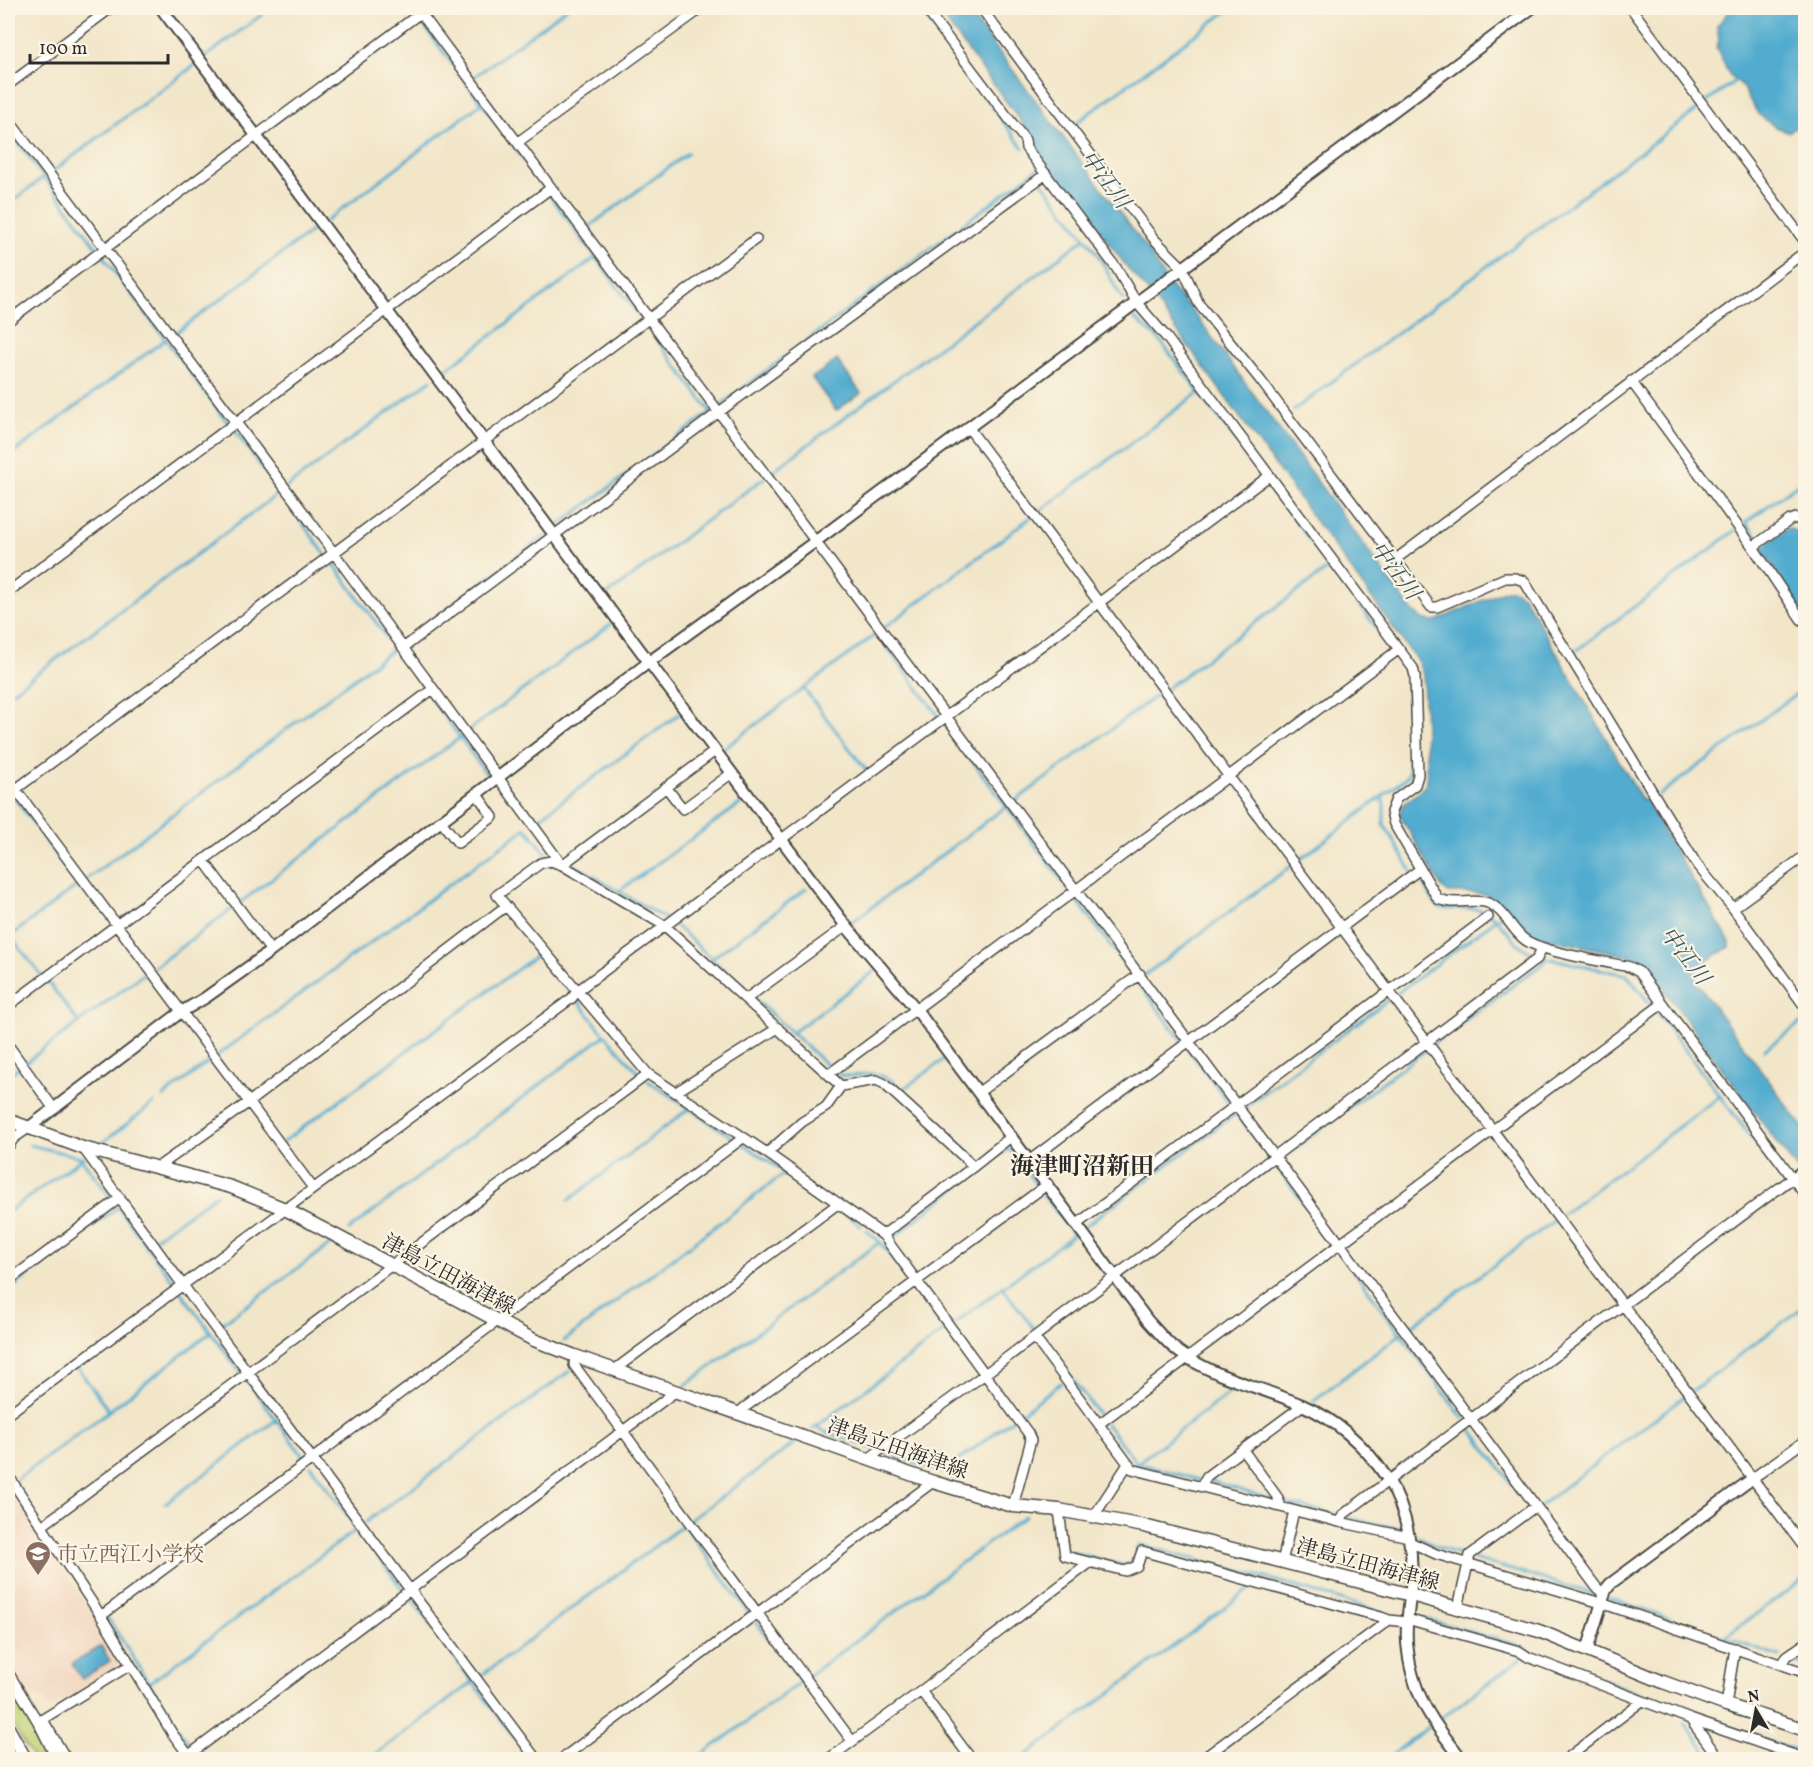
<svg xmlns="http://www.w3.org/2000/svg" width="1813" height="1767" viewBox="0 0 1813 1767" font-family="Vollkorn,'Noto Serif JP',serif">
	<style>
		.built { fill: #f1d5bd }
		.green { fill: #bed276; stroke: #747e50; stroke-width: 1.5 }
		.water { fill: #51accf; stroke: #3e6c7d; stroke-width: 1.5 }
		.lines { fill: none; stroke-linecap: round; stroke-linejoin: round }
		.stream { stroke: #51accf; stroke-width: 3 }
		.minor-casing { stroke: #494743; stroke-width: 12 }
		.tertiary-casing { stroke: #494743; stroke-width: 14 }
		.secondary-casing { stroke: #494743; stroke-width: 15 }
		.minor { stroke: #fff; stroke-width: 9 }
		.tertiary { stroke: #fff; stroke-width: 10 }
		.secondary { stroke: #fff; stroke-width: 12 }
		.labels { text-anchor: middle; stroke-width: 4.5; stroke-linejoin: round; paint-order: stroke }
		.street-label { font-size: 21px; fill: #2b2b2b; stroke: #fcf5e5 }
		.education-label { font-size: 21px; fill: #785e54; stroke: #fcf5e5; text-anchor: start }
		.water-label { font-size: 22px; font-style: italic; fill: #385864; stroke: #fcf5e5 }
		.quarter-label { font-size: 24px; font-weight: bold; fill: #2b2b2b; stroke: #fcf5e5 }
	</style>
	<rect width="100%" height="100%" fill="#fcf5e5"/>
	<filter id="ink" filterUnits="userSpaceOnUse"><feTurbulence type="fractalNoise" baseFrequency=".0167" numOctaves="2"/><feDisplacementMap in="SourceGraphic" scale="12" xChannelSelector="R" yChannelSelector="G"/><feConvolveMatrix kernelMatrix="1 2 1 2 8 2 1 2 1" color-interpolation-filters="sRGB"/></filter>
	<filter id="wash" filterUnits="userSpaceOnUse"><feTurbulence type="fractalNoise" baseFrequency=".008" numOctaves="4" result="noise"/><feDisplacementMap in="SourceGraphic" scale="24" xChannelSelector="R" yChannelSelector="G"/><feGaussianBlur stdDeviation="1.35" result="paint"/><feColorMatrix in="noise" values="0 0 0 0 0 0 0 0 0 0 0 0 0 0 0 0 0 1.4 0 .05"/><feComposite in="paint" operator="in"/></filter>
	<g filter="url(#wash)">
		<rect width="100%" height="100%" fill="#f2e6c9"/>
		<path class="built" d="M 13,1495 L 18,1496 L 121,1660 L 117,1668 L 66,1700 L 50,1707 L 46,1701 L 28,1693 L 8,1656 L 8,1498 Z"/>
		<path class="green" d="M 8,1677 L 36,1724 L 54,1759 L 33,1759 L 8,1716 Z"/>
		<path class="water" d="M 936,8 L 966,8 L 1148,250 C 1159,270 1172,292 1189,306 L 1413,612 L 1423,619 L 1433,622 L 1506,590 L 1514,590 L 1523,595 L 1636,790 L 1642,800 L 1646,800 L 1650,806 L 1650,809 L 1730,942 L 1730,947 L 1699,965 L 1695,971 L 1697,983 L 1805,1130 L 1805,1180 C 1771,1134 1737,1089 1703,1043 C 1681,1013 1659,977 1628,956 L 1536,936 L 1514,921 L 1487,895 L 1471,893 L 1449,893 L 1442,888 L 1399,814 L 1405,803 L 1420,791 L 1427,783 L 1423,675 L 1418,662 L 1159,306 L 1137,278 L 1133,275 L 1056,174 L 1053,173 L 1036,149 L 1035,140 Z
			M 1732,8 L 1805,8 L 1805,115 L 1804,123 L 1788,132 L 1774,126 L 1758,114 L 1740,83 L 1731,78 L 1716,48 L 1719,40 L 1717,26 Z
			M 837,360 L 861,393 L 836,411 L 812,378 Z
			M 1788,528 L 1805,535 L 1805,612 L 1802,611 L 1761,548 Z
			M 101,1646 L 110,1661 L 82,1679 L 72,1664 Z"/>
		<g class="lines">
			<path class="stream" d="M 919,8 L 1023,148
				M 419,19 L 544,187
				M 204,58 L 271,8
				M 474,77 L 567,8
				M 1707,102 L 1736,80
				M 1072,126 L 1231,8
				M 8,129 L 98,249
				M 52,172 L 195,65
				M 1042,182 C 1060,206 1080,230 1097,254 C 1107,269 1113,285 1123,300
				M 549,194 L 642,320
				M 8,205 L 44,177
				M 326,221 L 482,103
				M 586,229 L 688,153
				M 103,256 L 228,423
				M 1134,318 L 1158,338 L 1262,475
				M 645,324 L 711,412
				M 173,335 L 317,227
				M 441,373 L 595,258
				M 719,406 L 1040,167
				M 1294,410 L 1701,107
				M 233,428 L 325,554
				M 8,457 L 166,339
				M 770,473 L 1084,239
				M 1268,483 L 1330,567 L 1393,649
				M 287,487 L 431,380
				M 1036,514 L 1198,393
				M 555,528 L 714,410
				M 1759,540 L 1746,522 L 1806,478
				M 330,559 L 426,691
				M 607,595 L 764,478
				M 884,628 L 1030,518
				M 877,634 L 938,715
				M 403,642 L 546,535
				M 1577,650 L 1736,530
				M 1167,688 L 1329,568
				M 804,689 L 866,770
				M 8,695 L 282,491
				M 431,698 L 488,776
				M 944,723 L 1069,890
				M 468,731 L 611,624
				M 722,750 L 879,632
				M 8,787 L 8,788
				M 1659,795 L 1806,687
				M 14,797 L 78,885 L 81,883
				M 1382,798 L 1384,805 L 1384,824 L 1412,872
				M 1014,802 L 1161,692
				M 534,822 L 679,714
				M 1297,862 L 1406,778 L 1409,773 L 1408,682 L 1407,675 L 1397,655
				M 573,864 L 667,920
				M 1418,876 L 1436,905 L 1440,908 C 1454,911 1473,905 1486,912 C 1506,923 1514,948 1535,954
				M 87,879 L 396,647
				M 619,891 L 743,802
				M 1074,896 L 1133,976
				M 241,902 L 462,736
				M 852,922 L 1007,806
				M 675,925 L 749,993
				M 10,936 L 42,976
				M 8,938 L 78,885
				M 711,959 L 806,889
				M 153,968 L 232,909
				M 1145,975 L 1290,867
				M 1136,980 L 1183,1042
				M 48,982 L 79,1023
				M 755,999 L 831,1069
				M 577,1000 L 605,1035 L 640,1074
				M 1657,1013 L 1783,1179
				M 792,1033 L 875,971
				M 1433,1044 L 1545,962 L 1547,958 L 1627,975 L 1652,1006
				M 1187,1048 L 1229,1103
				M 1764,1050 L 1806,1019
				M 218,1055 L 526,828 L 548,856
				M 25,1063 L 146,972
				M 837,1074 C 848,1078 856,1075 867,1074 C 876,1073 883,1076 891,1080 L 976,1158
				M 8,1076 L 18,1068
				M 648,1081 L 737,1140
				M 902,1090 L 946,1058
				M 988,1092 L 1083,1022
				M 163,1097 L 211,1060
				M 1235,1111 L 1269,1157
				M 283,1142 L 537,955 L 540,954 L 571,993
				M 102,1143 L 154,1103
				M 743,1144 L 795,1179
				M 30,1145 L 80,1157 L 113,1200
				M 1283,1157 L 1427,1049
				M 984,1165 L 1009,1149 L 1038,1187
				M 803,1185 L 832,1205
				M 1789,1187 L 1806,1209
				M 1042,1193 L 1073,1234
				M 569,1200 L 690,1108
				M 118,1207 L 176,1285
				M 837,1208 L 861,1226
				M 8,1212 L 84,1157
				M 1561,1215 L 1720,1096
				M 349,1230 L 605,1035
				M 866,1230 L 880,1242 L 909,1281
				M 155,1238 L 217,1194
				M 892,1238 L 985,1166
				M 1339,1251 L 1463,1418
				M 1124,1275 L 1274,1163 L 1334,1244
				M 914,1287 L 945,1330
				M 1002,1287 L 1036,1331
				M 8,1291 L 118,1207
				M 180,1291 L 241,1373
				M 220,1325 L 331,1244
				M 1409,1328 L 1555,1220
				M 1041,1336 L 1101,1418
				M 564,1341 L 785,1173
				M 77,1367 L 109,1411
				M 246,1379 L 306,1460
				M 686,1385 L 880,1242
				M 1692,1391 L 1806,1305
				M 1313,1401 L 1402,1333
				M 1020,1414 L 1061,1383
				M 1106,1424 L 1137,1463 L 1199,1480
				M 816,1426 L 823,1431 L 875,1449
				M 1469,1426 L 1529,1507
				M 813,1429 L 1502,915
				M 883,1452 L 943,1472 L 1013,1419
				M 1137,1463 L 1236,1388
				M 311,1466 L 404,1591
				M 17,1479 L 109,1411 L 211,1332
				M 1211,1481 L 1276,1501
				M 1282,1503 L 1336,1514
				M 165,1504 L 276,1420
				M 1541,1505 L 1686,1395
				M 1349,1518 L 1396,1528
				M 690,1520 L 795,1443
				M 366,1522 L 571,1370
				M 684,1525 L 749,1613
				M 1418,1537 L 1437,1547 L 1466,1556
				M 1068,1551 L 1126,1566 L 1132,1563 L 1138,1546 L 1140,1545 L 1263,1577 L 1395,1616
				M 1474,1556 L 1474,1559 L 1597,1595
				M 409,1596 L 531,1760
				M 1609,1598 L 1780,1657
				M 1419,1617 L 1523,1647 L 1530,1652 L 1685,1712 L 1806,1754
				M 108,1618 L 149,1683 L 190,1745
				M 754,1619 L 801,1681
				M 1725,1637 L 1806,1577
				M 1789,1661 L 1806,1666
				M 481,1676 L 686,1523
				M 808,1676 L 1025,1516
				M 149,1683 L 360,1527
				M 1441,1718 L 1522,1658
				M 1685,1723 L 1712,1760
				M 198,1752 L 204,1760
				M 368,1760 L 473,1682
				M 695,1760 L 803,1680
				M 1020,1760 L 1254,1586
				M 1385,1760 L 1430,1726"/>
		</g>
	</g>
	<g filter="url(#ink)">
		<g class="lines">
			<defs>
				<path id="minor" d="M 417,8 L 1597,1588 L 1604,1594
					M 925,8 L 1025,140 L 1026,148 L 1117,269 L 1136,302 L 1167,338 L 1413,668 L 1415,676 L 1418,775 L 1415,785 L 1396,799 L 1391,812 L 1394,824 L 1438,899 C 1455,906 1473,898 1488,903 C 1504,909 1511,929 1524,939 C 1540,952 1607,962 1630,967 L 1639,972 L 1806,1196
					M 981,8 L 1154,239 L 1182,267 L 1199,304 L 1261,381 L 1431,607 L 1437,607 L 1505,578 L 1515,578 L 1524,581 L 1697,865 L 1733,908 L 1806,1008
					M 1631,8 L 1806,243
					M 8,85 L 111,8
					M 8,119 L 334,553 L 562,865 L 665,926 L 841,1086 L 876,1080 L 883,1083 L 966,1159 L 973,1167 L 1012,1136
					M 518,142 L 702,8
					M 8,321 L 427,8
					M 1631,381 L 1753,547 L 1801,619 L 1806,623
					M 968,427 L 1806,1550
					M 1753,547 L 1790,520 L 1796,518 L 1806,524
					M 1396,559 L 1806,251
					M 8,592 L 551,188
					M 403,648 L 719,412 L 1046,174
					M 715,751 L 562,865 L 551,861 L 541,863 L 497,895 L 648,1074 L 767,1153 L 883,1235 L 1028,1433 L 1031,1440 L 1013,1506
					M 8,779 L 313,1188
					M 666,787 L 683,809 L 732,773
					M 8,795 L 756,239
					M 440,820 L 458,843 L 493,817 L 476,793
					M 204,861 L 271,951
					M 1733,908 L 1806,855
					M 746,999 L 846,926
					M 8,1006 L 433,689
					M 8,1045 L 54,1109
					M 829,1074 L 1398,650
					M 676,1092 L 778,1028
					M 979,1092 L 1140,974
					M 8,1147 L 14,1138 L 27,1129
					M 83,1148 L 182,1284 L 537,1760
					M 767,1153 L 802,1122 L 826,1107 L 841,1086
					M 1030,1160 L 1420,869
					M 158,1167 L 249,1102 L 506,906
					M 1077,1224 L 1488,917
					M 883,1235 L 973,1167
					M 8,1281 L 120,1198
					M 1034,1337 L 1132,1469 L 1339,1522 L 1409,1537
					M 575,1356 L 574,1365 L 852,1741
					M 614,1370 L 839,1203
					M 739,1413 L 744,1408 L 1048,1184
					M 8,1414 L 572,998 L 577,991 L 665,926 L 1269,476
					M 1099,1424 L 1662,1004
					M 1243,1450 L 1278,1498 L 1281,1507
					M 868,1459 L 985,1374 L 1537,959 L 1542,948
					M 8,1475 L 101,1616 L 172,1733 L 192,1760
					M 1753,1478 L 1806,1440
					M 1201,1486 L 1207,1476 L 1303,1405
					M 1059,1510 L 1065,1556 L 1125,1571 L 1137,1566 L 1142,1551 L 1381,1617 L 1389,1620
					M 1094,1516 L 1128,1464
					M 1339,1522 L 1344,1514 L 1806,1168
					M 42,1526 L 648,1074
					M 1410,1542 L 1436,1554 L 1601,1603 L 1806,1673
					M 1282,1562 L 1294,1511
					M 1458,1608 L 1470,1555 L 1536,1506
					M 101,1616 L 743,1138
					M 1407,1619 L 1519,1651 L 1528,1657 L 1690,1719 L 1806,1759
					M 1782,1665 L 1787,1656 L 1806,1643
					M 8,1672 L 38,1722 L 57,1760
					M 921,1691 L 972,1760
					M 1726,1705 L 1735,1648
					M 1690,1719 L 1720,1760
					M 43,1720 L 67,1760
					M 38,1722 L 130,1665
					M 189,1755 L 675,1392
					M 560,1760 L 933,1482
					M 827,1760 L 921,1691 L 1091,1562
					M 1201,1760 L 1389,1620 L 1407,1622
					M 1565,1760 L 1642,1701"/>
				<path id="tertiary" d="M 161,8 L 846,926 L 916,1009 L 1148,1321 C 1161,1335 1172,1349 1188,1358 C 1223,1380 1264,1388 1302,1405 C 1337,1420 1366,1447 1387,1478 C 1409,1513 1415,1557 1410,1597 C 1408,1615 1405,1633 1408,1651 C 1410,1672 1419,1698 1430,1715 C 1439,1731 1452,1745 1462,1760
					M 27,1129 L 181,1012 L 205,998 L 271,951 L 649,662 L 816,541 L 1532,8
					M 1587,1651 L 1606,1589 L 1610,1584 L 1753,1478"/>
				<path id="secondary" d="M 8,1120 L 83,1148 L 231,1187 L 285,1209 L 534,1340 L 575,1356 L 933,1482 L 1013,1506 L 1059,1510 L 1144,1526 L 1411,1595 L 1539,1631 L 1663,1682 L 1726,1705 L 1806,1730
					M 8,1728 L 26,1760"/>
			</defs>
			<use href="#minor" class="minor-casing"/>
			<use href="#tertiary" class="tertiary-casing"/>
			<use href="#secondary" class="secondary-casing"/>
			<use href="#minor" class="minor"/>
			<use href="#tertiary" class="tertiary"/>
			<use href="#secondary" class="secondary"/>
		</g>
	</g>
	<defs>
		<symbol id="school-pin" viewBox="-11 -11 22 30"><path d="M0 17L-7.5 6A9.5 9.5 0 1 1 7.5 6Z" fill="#8d6e63" stroke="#fcf5e5"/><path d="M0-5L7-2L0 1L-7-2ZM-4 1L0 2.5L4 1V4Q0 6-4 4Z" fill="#fff"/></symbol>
	</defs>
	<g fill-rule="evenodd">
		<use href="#school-pin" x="23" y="1539" width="30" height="40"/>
	</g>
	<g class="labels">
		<g class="street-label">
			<text transform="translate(449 1274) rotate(28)" y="7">津島立田海津線</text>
			<text transform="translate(898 1448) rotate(19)" y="7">津島立田海津線</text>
			<text transform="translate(1368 1564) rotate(15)" y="7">津島立田海津線</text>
		</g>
		<g class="education-label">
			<text x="57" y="1561">市立西江小学校</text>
		</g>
		<g class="water-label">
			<text transform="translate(1106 179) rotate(53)" y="8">中江川</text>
			<text transform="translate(1396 570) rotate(53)" y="8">中江川</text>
			<text transform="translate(1686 955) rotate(53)" y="8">中江川</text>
		</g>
		<g class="quarter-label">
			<text x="1082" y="1174">海津町沼新田</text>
		</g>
	</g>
	<rect width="1813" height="1767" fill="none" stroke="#fcf5e5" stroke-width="30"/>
	<g transform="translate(1756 1710) rotate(350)" stroke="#fcf5e5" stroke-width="4.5" paint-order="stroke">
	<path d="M0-4.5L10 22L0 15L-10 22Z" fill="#2b2b2b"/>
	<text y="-9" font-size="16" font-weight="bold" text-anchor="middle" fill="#2b2b2b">N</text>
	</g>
	<path d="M30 54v9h138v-9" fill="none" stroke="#2b2b2b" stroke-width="3"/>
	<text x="39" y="54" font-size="18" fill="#2b2b2b" stroke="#fcf5e5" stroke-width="4.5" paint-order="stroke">100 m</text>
</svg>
